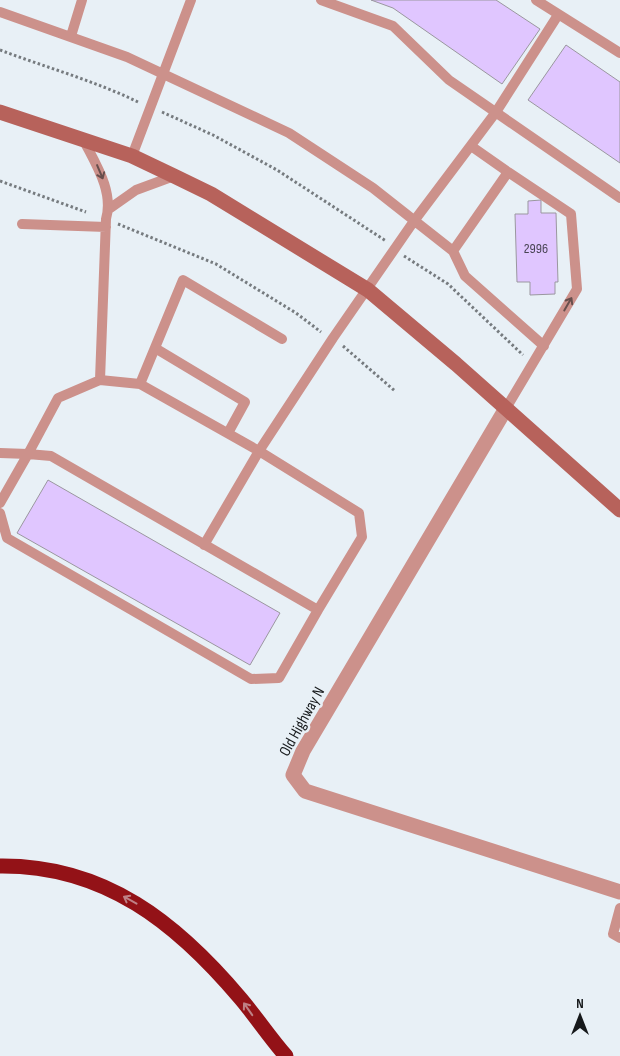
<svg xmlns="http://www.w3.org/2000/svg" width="620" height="1056" viewBox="0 0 620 1056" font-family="'Sofia Sans Condensed',sans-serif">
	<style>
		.building { fill: #e0c6ff; stroke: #9a979f }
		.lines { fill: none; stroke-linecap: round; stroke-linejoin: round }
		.path { stroke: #767b7f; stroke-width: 3; stroke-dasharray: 2.5 2.5; stroke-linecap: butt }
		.lane { stroke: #cc918b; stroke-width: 10 }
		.street { stroke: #cc918b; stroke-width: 15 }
		.secondary { stroke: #b7625b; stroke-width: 15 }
		.highway { stroke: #931217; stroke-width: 15 }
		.oneway { stroke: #684f4d }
		.oneway2 { stroke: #be8186 }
		.labels { text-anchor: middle; stroke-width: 5; stroke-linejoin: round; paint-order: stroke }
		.number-label { font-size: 14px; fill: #484454 }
		.street-label { font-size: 16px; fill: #16191b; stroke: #e8f0f6 }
	</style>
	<rect width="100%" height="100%" fill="#e8f0f6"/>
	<path class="building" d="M 371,0 L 496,0 L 540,29 L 502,84 L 393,8 Z
		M 566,45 L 620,82 L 620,163 L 528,100 Z
		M 541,200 L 541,213 L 556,213 L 558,282 L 555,282 L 555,294 L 530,295 L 530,282 L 517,282 L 515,214 L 528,214 L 528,201 Z
		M 48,480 L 280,613 L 250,665 L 17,533 Z"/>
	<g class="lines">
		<path class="path" d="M 0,50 C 45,67 95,81 138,102
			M 162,112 L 213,135 L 277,170 L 386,241
			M 0,181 L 86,212
			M 118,224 L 216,264 L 296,313 L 321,332
			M 404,256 L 448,284 L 523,355
			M 343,346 L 395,391"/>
		<path class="lane" d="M 321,0 L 393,26 L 449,80 L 620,198
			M 536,0 L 620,53
			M 0,12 L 127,57 L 289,133 L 373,188 L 453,251 L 465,276 L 544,346
			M 71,36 L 82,0
			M 83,139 C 95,163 114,191 106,219 L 100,380
			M 132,156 L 191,0
			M 109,209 L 136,190 L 174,176
			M 22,224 L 106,227
			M 453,251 L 508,172 L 471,146
			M 155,348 L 245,402 L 228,433
			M 100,380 L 140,384 L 259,451 L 359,513 L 362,537 L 318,610 L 51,456 L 28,454 L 58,398 Z
			M 140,384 L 183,280 L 282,339
			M 505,410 L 577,289 L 571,214 L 508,172
			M 0,453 L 28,454 L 0,503
			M 0,513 L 7,538 L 251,679 L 279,678 L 318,610
			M 204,545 L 259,451 L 333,338 L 414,221 L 496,112 L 558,15
			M 620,908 L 613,934 L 620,938"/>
		<path class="street" d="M 505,410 L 303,751 L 293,775 L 305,791 L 620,892"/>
		<path class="secondary" d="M 0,112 L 132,156 L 174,176 L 211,194 L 368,290 L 456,364 L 620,510"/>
		<path class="highway" d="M 0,866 C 105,865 177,923 241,999 C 257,1018 270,1038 286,1056"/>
	</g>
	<defs><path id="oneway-shaft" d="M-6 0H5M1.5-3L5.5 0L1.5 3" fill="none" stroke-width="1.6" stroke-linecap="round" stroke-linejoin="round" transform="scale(1.25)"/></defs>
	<g class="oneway">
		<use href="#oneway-shaft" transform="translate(100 172) rotate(67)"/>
		<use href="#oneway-shaft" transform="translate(568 304) rotate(-60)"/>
	</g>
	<g class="oneway2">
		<use href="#oneway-shaft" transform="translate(130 900) rotate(-151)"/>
		<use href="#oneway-shaft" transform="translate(248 1009) rotate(-125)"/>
	</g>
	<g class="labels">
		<g class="number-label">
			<text x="536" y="253">2996</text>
		</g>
		<g class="street-label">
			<text transform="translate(301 721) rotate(-61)" y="6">Old Highway N</text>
		</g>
	</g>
	<g transform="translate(580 1016)" stroke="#e8f0f6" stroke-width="4" paint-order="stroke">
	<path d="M0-4L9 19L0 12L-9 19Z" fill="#16191b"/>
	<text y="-8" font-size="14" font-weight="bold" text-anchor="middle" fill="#16191b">N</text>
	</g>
</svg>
